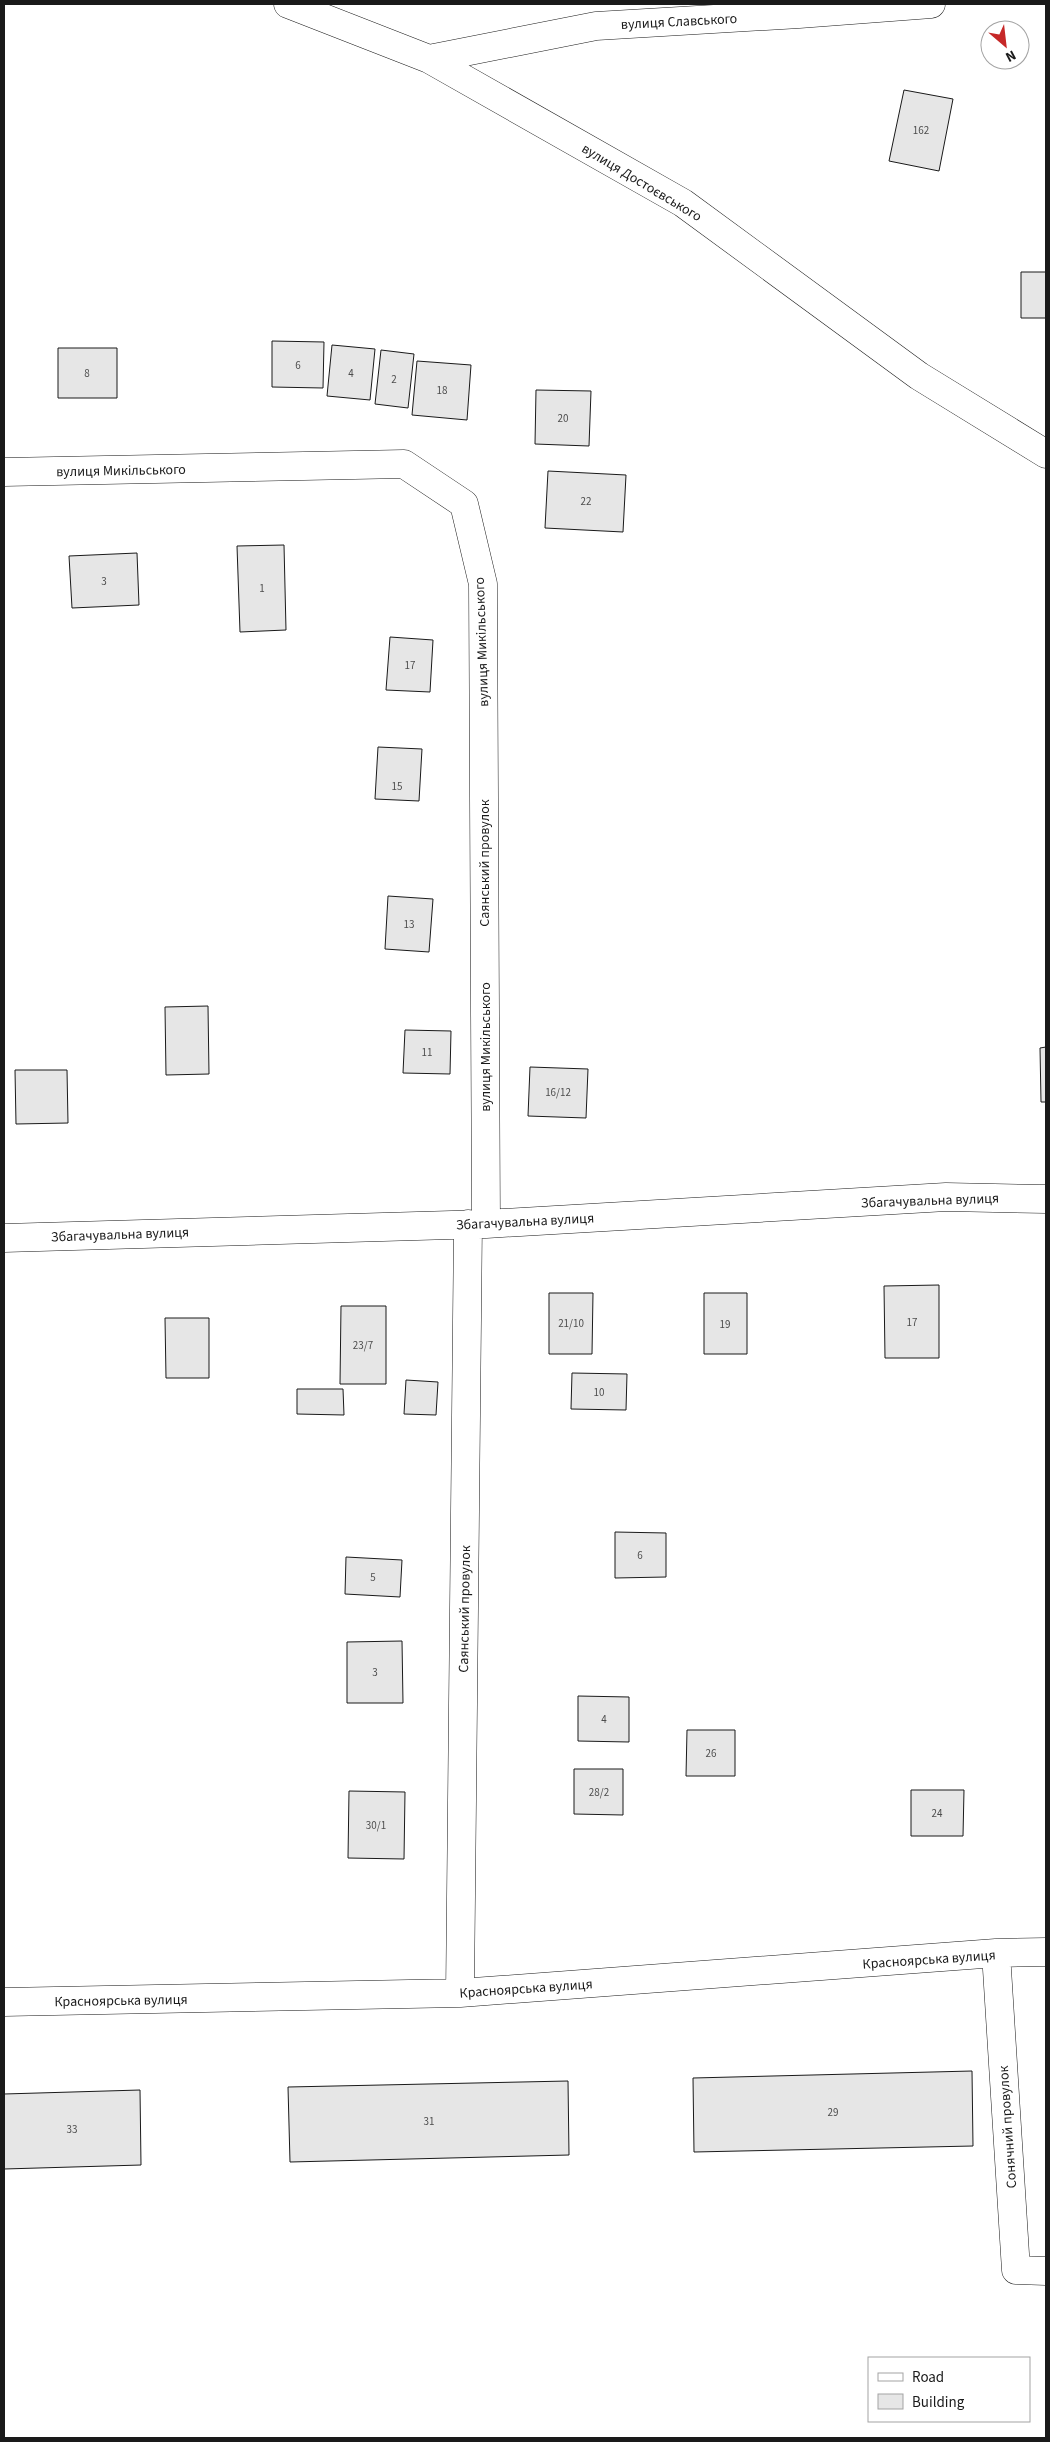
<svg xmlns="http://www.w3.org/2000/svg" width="1050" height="2442" viewBox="0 0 1050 2442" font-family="'Source Sans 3',sans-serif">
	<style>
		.building { fill: #e6e6e6; stroke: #1a1a1a }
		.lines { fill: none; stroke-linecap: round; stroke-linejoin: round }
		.street-casing { stroke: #1a1a1a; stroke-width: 29 }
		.street { stroke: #fff; stroke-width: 28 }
		.labels { text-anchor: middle; stroke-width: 4; stroke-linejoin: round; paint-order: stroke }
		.number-label { font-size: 11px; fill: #4d4d4d }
		.street-label { font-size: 14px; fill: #1a1a1a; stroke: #fff }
	</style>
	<rect width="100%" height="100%" fill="#fff"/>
	<path class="building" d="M 904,90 L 953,99 L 939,171 L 889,161 Z
		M 1021,272 L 1046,272 L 1046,318 L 1021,318 Z
		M 272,341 L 324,342 L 323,388 L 272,387 Z
		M 332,345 L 375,349 L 370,400 L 327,396 Z
		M 58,348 L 117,348 L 117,398 L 58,398 Z
		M 381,350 L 414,354 L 408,408 L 375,404 Z
		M 417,361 L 471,365 L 467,420 L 412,415 Z
		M 536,390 L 591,391 L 589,446 L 535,444 Z
		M 548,471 L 626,475 L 623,532 L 545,528 Z
		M 284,545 L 286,630 L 240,632 L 237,546 Z
		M 137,553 L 139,605 L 72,608 L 69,556 Z
		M 390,637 L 433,640 L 430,692 L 386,690 Z
		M 378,747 L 422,749 L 419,801 L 375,799 Z
		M 388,896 L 433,899 L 429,952 L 385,949 Z
		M 208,1006 L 209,1074 L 166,1075 L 165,1007 Z
		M 405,1030 L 451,1031 L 450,1074 L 403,1073 Z
		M 1046,1047 L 1046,1102 L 1041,1102 L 1040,1048 Z
		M 530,1067 L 588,1069 L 586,1118 L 528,1116 Z
		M 15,1070 L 67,1070 L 68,1123 L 16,1124 Z
		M 939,1285 L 939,1358 L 885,1358 L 884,1286 Z
		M 549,1293 L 593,1293 L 592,1354 L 549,1354 Z
		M 704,1293 L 747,1293 L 747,1354 L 704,1354 Z
		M 341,1306 L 386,1306 L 386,1384 L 340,1384 Z
		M 165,1318 L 209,1318 L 209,1378 L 166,1378 Z
		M 572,1373 L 627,1374 L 626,1410 L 571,1409 Z
		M 406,1380 L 438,1382 L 436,1415 L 404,1414 Z
		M 297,1389 L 343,1389 L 344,1415 L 297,1414 Z
		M 615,1532 L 666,1533 L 666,1577 L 615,1578 Z
		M 346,1557 L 402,1560 L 400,1597 L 345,1594 Z
		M 402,1641 L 403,1703 L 347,1703 L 347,1642 Z
		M 578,1696 L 629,1697 L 629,1742 L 578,1741 Z
		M 687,1730 L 735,1730 L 735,1776 L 686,1776 Z
		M 574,1769 L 623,1769 L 623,1815 L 574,1814 Z
		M 911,1790 L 964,1790 L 963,1836 L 911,1836 Z
		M 349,1791 L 405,1792 L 404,1859 L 348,1858 Z
		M 972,2071 L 973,2146 L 694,2152 L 693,2078 Z
		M 568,2081 L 569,2155 L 290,2162 L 288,2087 Z
		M 140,2090 L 141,2165 L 4,2169 L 4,2094 Z"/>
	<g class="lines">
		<defs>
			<path id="street" d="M 288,4 L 429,59 L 683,203 L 919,376 L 1046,454
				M 429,59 L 596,26 L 799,14 L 931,4
				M 4,472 L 404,464 L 464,504 L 483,584 L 486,1224
				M 4,1238 L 486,1224 L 946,1197 L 1046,1199
				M 996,1953 L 1016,2270 L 1046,2271
				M 460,1993 L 468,1224
				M 4,2002 L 460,1993 L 996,1953 L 1046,1952"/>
		</defs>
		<use href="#street" class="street-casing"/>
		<use href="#street" class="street"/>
	</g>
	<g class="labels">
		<g class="number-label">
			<text x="921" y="134">162</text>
			<text x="298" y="369">6</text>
			<text x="87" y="377">8</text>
			<text x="351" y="377">4</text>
			<text x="394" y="383">2</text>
			<text x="442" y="394">18</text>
			<text x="563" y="422">20</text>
			<text x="586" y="505">22</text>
			<text x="104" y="585">3</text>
			<text x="262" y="592">1</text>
			<text x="410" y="669">17</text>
			<text x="397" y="790">15</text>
			<text x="409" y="928">13</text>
			<text x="427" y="1056">11</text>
			<text x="558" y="1096">16/12</text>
			<text x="912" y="1326">17</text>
			<text x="571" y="1327">21/10</text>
			<text x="725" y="1328">19</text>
			<text x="363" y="1349">23/7</text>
			<text x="599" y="1396">10</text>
			<text x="640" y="1559">6</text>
			<text x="373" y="1581">5</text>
			<text x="375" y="1676">3</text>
			<text x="604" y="1723">4</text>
			<text x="711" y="1757">26</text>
			<text x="599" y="1796">28/2</text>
			<text x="937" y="1817">24</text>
			<text x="376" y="1829">30/1</text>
			<text x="833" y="2116">29</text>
			<text x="429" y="2125">31</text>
			<text x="72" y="2133">33</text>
		</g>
		<g class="street-label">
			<text transform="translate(679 21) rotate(-3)" y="5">вулиця Славського</text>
			<text transform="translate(642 182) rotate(31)" y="5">вулиця Достоєвського</text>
			<text transform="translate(121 470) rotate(-1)" y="5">вулиця Микільського</text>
			<text transform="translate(481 642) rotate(-92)" y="5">вулиця Микільського</text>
			<text transform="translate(484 863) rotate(-90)" y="5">Саянський провулок</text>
			<text transform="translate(485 1047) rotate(-90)" y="5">вулиця Микільського</text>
			<text transform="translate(930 1200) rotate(-2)" y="5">Збагачувальна вулиця</text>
			<text transform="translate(525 1221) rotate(-3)" y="5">Збагачувальна вулиця</text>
			<text transform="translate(120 1234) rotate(-2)" y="5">Збагачувальна вулиця</text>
			<text transform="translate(464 1609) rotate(-89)" y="5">Саянський провулок</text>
			<text transform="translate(929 1959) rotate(-4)" y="5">Красноярська вулиця</text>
			<text transform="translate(526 1988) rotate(-4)" y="5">Красноярська вулиця</text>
			<text transform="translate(121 2000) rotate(-1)" y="5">Красноярська вулиця</text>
			<text transform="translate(1007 2127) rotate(-94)" y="5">Сонячний провулок</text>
		</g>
	</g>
	<rect width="1050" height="2442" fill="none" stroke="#1a1a1a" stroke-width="10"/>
	<rect x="868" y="2357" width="162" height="65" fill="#ffffff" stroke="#a3a3a3"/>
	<rect x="878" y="2373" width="25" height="8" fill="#ffffff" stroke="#a3a3a3"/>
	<text x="912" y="2382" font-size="15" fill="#1a1a1a">Road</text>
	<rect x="878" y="2394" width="25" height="15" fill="#e6e6e6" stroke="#a3a3a3"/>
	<text x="912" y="2407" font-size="15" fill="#1a1a1a">Building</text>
	<g transform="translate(1005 45) rotate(152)"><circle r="24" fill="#ffffff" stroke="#a3a3a3"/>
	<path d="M0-4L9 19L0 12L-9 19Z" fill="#c62828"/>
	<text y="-8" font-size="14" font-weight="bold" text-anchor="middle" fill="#1a1a1a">N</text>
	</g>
</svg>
